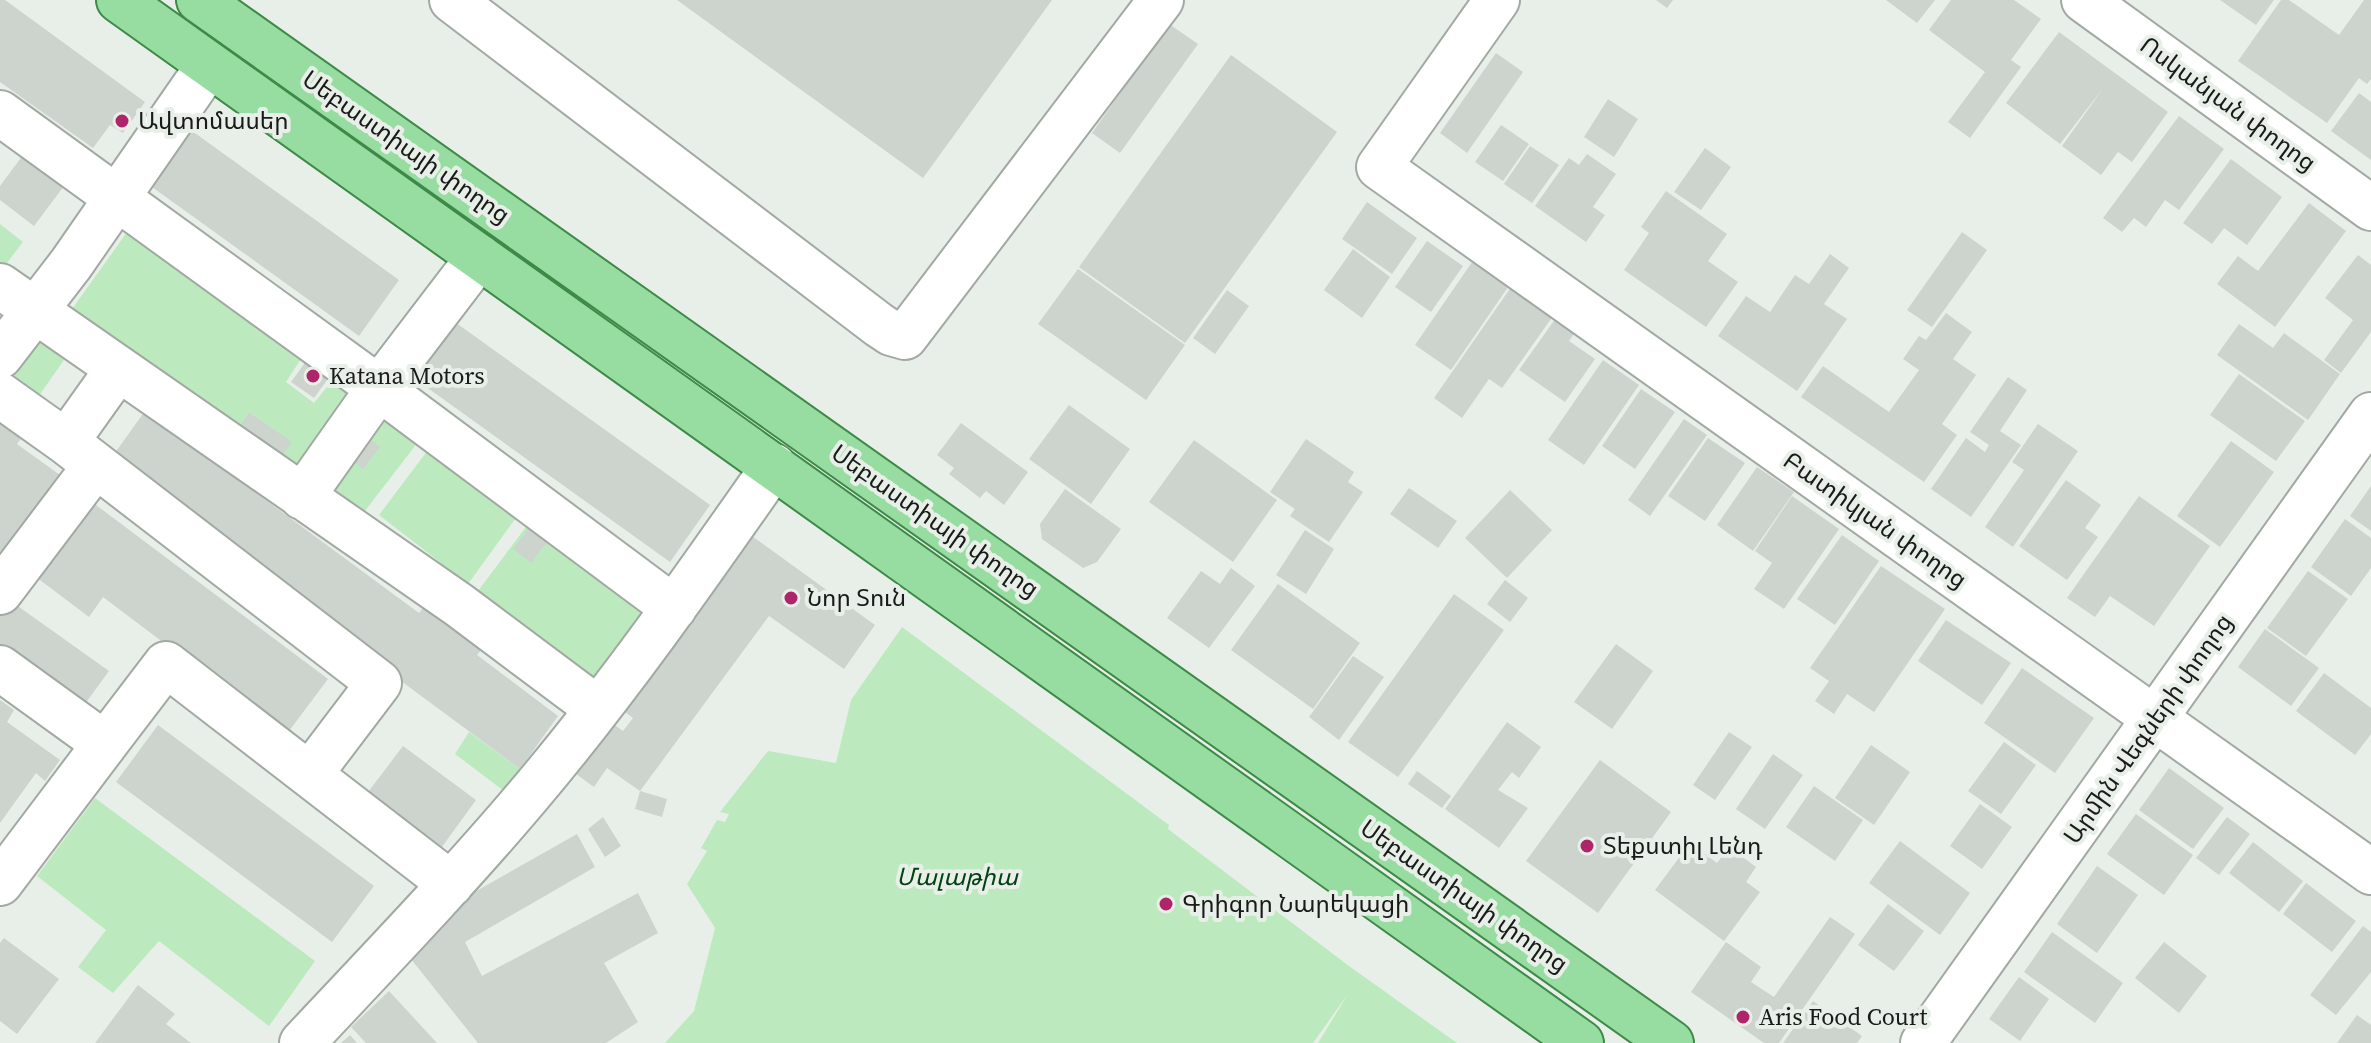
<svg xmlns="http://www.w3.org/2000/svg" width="2371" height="1043" viewBox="0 0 2371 1043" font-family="'Source Serif 4','Noto Sans Armenian',serif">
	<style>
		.green { fill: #bceabe }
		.building { fill: #cdd3cd }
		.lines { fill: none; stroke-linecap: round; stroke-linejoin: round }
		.minor-casing { stroke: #a2a9a2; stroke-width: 48 }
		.major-casing { stroke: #3d8947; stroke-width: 48 }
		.minor { stroke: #fff; stroke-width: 44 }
		.major { stroke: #97dca0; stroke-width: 44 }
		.poi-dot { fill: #ae2669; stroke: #e8efe8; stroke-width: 3 }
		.labels { text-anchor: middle; stroke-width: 8; stroke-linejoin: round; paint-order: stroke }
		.street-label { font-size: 24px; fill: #181b18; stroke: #e8efe8 }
		.poi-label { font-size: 24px; fill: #181b18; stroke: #e8efe8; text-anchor: start }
		.park-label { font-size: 24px; font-style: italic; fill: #044212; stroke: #e8efe8 }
	</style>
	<rect width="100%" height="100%" fill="#e8efe8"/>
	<path class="green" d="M 135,221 L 308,348 L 286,382 L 314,403 L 340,371 L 366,390 L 303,482 L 277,463 L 291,442 L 249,412 L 235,433 L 72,309 Z
		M 0,224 L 23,242 L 0,272 Z
		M 25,328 L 66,357 L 34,403 L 0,380 Z
		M 381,400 L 425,433 L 358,520 L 317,488 Z
		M 434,442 L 523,508 L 468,584 L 379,515 Z
		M 535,515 L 664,611 L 597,697 L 469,603 Z
		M 902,627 L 1169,825 L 1168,829 L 1349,966 L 1457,1043 L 1318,1043 L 1348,994 L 1313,1043 L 665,1043 L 694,1011 L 715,928 L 687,884 L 707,851 L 701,848 L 717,820 L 725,822 L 729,814 L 720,812 L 768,751 L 836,763 L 851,700 Z
		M 469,732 L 520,769 L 504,791 L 455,754 Z
		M 95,798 L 315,961 L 269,1026 L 159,941 L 113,993 L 78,967 L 106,930 L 37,876 Z"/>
	<path class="building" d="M 0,0 L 5,0 L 145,102 L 123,133 L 110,125 L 93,148 L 0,82 Z
		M 677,0 L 1052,0 L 923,178 Z
		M 1656,0 L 1673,0 L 1667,8 Z
		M 1886,0 L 1935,0 L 1917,23 Z
		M 1951,0 L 2014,0 L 2041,19 L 2011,60 L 2021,67 L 1970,138 L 1948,122 L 1985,72 L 1929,30 Z
		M 2220,0 L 2274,0 L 2256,25 Z
		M 2281,0 L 2289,0 L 2339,35 L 2364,0 L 2371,0 L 2371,79 L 2367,84 L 2359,78 L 2327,123 L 2238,61 Z
		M 1169,24 L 1198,44 L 1120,153 L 1092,133 Z
		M 2059,32 L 2168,112 L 2132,162 L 2118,152 L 2101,175 L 2062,146 L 2104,87 L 2060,144 L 2006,103 Z
		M 1496,53 L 1523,72 L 1467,153 L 1440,133 Z
		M 1231,55 L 1337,132 L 1185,343 L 1079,267 Z
		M 2359,93 L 2371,102 L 2371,160 L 2331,131 Z
		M 1608,99 L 1638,119 L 1614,157 L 1584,137 Z
		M 2179,116 L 2224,149 L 2179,210 L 2165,200 L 2146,227 L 2134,218 L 2122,232 L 2103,218 Z
		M 1501,125 L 1529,144 L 1503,181 L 1475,162 Z
		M 192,131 L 399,280 L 359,336 L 152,187 Z
		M 1530,146 L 1559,165 L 1532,203 L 1504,184 Z
		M 1705,148 L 1731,167 L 1701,210 L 1674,192 Z
		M 26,151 L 67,182 L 34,226 L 0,200 L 0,186 Z
		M 1587,154 L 1616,174 L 1593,207 L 1605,215 L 1586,242 L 1535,206 L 1569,158 L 1579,165 Z
		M 2231,159 L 2282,197 L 2247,245 L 2224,228 L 2212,244 L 2183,223 Z
		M 1666,191 L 1727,234 L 1708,261 L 1738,282 L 1706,327 L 1624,270 L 1649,233 L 1641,227 Z
		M 1367,202 L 1417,238 L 1392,274 L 1342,239 Z
		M 2309,203 L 2346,231 L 2275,327 L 2217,284 L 2238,256 L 2258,271 Z
		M 1962,232 L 1987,250 L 1932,327 L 1907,310 Z
		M 1427,241 L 1463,266 L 1431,312 L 1395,287 Z
		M 1353,249 L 1390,277 L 1362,318 L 1324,290 Z
		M 1479,252 L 1515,277 L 1451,370 L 1415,345 Z
		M 1830,254 L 1849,268 L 1824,304 L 1847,319 L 1797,391 L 1718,336 L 1746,296 L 1770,312 L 1795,275 L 1809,284 Z
		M 2358,255 L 2371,265 L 2371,332 L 2341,373 L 2324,360 L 2353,320 L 2325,298 Z
		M 1078,269 L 1185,345 L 1146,400 L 1038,324 Z
		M 1516,280 L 1558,309 L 1502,388 L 1489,379 L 1462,418 L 1434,398 Z
		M 1227,290 L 1249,306 L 1215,354 L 1193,338 Z
		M 1946,313 L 1972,332 L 1953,359 L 1976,375 L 1942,424 L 1957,435 L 1924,482 L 1801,397 L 1823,366 L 1889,412 L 1919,370 L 1903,359 L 1919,336 L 1926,340 Z
		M 1558,315 L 1578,328 L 1569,341 L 1595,359 L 1565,402 L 1519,370 Z
		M 452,320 L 710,505 L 670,562 L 411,376 Z
		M 2239,324 L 2273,348 L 2284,333 L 2340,374 L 2308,420 L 2217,355 Z
		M 312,353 L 335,369 L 314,398 L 291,382 Z
		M 1603,360 L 1639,385 L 1584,465 L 1548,440 Z
		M 2239,374 L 2305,421 L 2276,461 L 2210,415 Z
		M 2008,377 L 2027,390 L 2000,431 L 2021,445 L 1971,517 L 1931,489 L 1966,438 L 1985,452 L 1989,445 L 1970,432 Z
		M 1641,389 L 1675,412 L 1635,469 L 1602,446 Z
		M 1069,405 L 1130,449 L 1091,504 L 1029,459 Z
		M 145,411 L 419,613 L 430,599 L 487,642 L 477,655 L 558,716 L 520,769 L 107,464 Z
		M 249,412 L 292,442 L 277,463 L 235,433 Z
		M 0,415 L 25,433 L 17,444 L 71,483 L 0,560 Z
		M 1684,419 L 1707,435 L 1650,516 L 1628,500 Z
		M 961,423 L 1028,472 L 1004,505 L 986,491 L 980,498 L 949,474 L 954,468 L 937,455 Z
		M 2038,424 L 2078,451 L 2013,547 L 1985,527 L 2024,470 L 2012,462 Z
		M 362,433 L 380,447 L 363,469 L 345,455 Z
		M 1708,438 L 1745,463 L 1705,521 L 1668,496 Z
		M 1306,439 L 1354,472 L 1348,482 L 1363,492 L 1329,542 L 1290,516 L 1295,509 L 1270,492 Z
		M 1194,440 L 1277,500 L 1233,562 L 1149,502 Z
		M 2231,441 L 2274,472 L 2220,547 L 2177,516 Z
		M 1757,467 L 1794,492 L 1753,551 L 1717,525 Z
		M 2066,480 L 2101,505 L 2085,528 L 2098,537 L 2067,580 L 2019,546 Z
		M 2371,486 L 2371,531 L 2350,516 Z
		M 1409,488 L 1457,521 L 1438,548 L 1390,514 Z
		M 1065,489 L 1121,529 L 1097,562 L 1083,568 L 1042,539 L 1040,524 Z
		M 1510,490 L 1552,530 L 1507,578 L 1465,538 Z
		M 1792,496 L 1839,529 L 1784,609 L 1754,589 L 1772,563 L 1755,551 Z
		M 2139,496 L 2210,546 L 2154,626 L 2110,596 L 2095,617 L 2067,598 Z
		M 88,499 L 328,679 L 286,735 L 103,597 L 89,617 L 32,574 Z
		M 2345,519 L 2371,538 L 2371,568 L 2351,596 L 2311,567 Z
		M 530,527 L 548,541 L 531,563 L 513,549 Z
		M 1305,530 L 1334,549 L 1306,594 L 1276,575 Z
		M 1842,535 L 1879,561 L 1835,625 L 1797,599 Z
		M 752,536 L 875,625 L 844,669 L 769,616 L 640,791 L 667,799 L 662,817 L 635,809 L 640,791 L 607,768 L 594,787 L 572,771 L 609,721 L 623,731 L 633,718 L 613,703 L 714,589 Z
		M 1881,566 L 1945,609 L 1874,712 L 1847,694 L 1834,714 L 1815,701 L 1829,681 L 1810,668 Z
		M 1231,568 L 1255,586 L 1209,648 L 1167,618 L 1201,571 L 1220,584 Z
		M 2308,571 L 2348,599 L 2306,656 L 2267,628 Z
		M 1505,580 L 1528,598 L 1510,622 L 1487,604 Z
		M 1278,584 L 1360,643 L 1313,709 L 1231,650 Z
		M 1454,594 L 1504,630 L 1398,777 L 1348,742 Z
		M 5,597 L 109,671 L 82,708 L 0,648 L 0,604 Z
		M 1946,620 L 2011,663 L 1982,705 L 1918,661 Z
		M 2265,629 L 2319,668 L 2291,706 L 2238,667 Z
		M 1616,644 L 1653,671 L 1612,729 L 1574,702 Z
		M 1353,656 L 1384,677 L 1339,740 L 1309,717 Z
		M 2022,668 L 2094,718 L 2055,773 L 1984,723 Z
		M 2324,673 L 2371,708 L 2371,734 L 2355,755 L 2296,711 Z
		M 0,700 L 14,710 L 7,722 L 60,760 L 45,781 L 36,773 L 0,823 Z
		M 1507,722 L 1541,747 L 1519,778 L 1512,772 L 1498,790 L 1528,808 L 1499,848 L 1445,809 Z
		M 158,725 L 374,886 L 332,942 L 116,782 Z
		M 1729,732 L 1752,747 L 1715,800 L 1693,785 Z
		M 2004,742 L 2036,765 L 2001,814 L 1968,791 Z
		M 1871,745 L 1910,772 L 1874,825 L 1835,798 Z
		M 403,746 L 476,800 L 439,851 L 365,796 Z
		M 1773,754 L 1803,775 L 1765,829 L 1736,809 Z
		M 1600,760 L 1671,812 L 1598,913 L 1526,861 Z
		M 2169,768 L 2224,808 L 2193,849 L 2139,810 Z
		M 1417,771 L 1451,796 L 1442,808 L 1408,784 Z
		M 1814,786 L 1863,820 L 1835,861 L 1786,827 Z
		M 1980,804 L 2012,827 L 1982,869 L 1950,846 Z
		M 2136,814 L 2193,855 L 2164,895 L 2107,854 Z
		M 603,817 L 621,846 L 605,857 L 588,829 Z
		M 2227,817 L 2250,834 L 2219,875 L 2196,858 Z
		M 577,834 L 595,867 L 465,942 L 482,976 L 638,893 L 658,933 L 604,963 L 638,1022 L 606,1043 L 478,1043 L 403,949 L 457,902 Z
		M 1900,841 L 1970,893 L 1940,935 L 1869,883 Z
		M 2253,842 L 2303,881 L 2279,912 L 2229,873 Z
		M 1690,843 L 1717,863 L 1729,847 L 1756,867 L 1746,882 L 1760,892 L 1724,941 L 1655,890 Z
		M 2097,866 L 2138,895 L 2097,953 L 2057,924 Z
		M 2306,883 L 2356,921 L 2332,952 L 2283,914 Z
		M 1888,904 L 1924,931 L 1894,971 L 1858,945 Z
		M 1830,917 L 1855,934 L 1779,1043 L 1764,1043 L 1691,992 L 1726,942 L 1761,967 L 1751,982 L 1774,997 Z
		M 2363,926 L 2371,932 L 2371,972 L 2336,1015 L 2310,995 Z
		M 2052,932 L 2123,983 L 2095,1023 L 2024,972 Z
		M 4,938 L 59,979 L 17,1034 L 0,1021 L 0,943 Z
		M 2164,942 L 2207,976 L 2179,1013 L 2135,978 Z
		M 2019,977 L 2049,999 L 2020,1041 L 1989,1019 Z
		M 138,985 L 175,1014 L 166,1024 L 191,1043 L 95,1043 Z
		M 389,991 L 437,1043 L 366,1043 L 351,1027 Z
		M 1813,1001 L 1862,1036 L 1857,1043 L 1783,1043 Z
		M 2357,1015 L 2371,1025 L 2371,1043 L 2337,1043 Z
		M 350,1035 L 357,1043 L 341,1043 Z"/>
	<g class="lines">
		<defs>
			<path id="minor" d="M 452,0 L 879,325 L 891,333 L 905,337 L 1161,0
				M 1497,0 L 1379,167 L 2371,872
				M 2084,0 L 2371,208
				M 0,113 L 379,388 L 674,608
				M 0,286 L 459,605 L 598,709
				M 0,356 L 71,264 L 209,65
				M 0,395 L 66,442 L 379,683 L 310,774
				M 66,442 L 118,369
				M 302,497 L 379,388 L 479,257
				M 0,592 L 96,465
				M 0,668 L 105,744 L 166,664 L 451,884
				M 0,883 L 105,744
				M 302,1043 C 378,962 455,882 527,797 C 616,692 695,579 774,466
				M 1923,1043 L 2371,415"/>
			<path id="major" d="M 119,0 L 1581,1043
				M 199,0 L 1671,1043"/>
		</defs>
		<use href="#minor" class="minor-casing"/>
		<use href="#major" class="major-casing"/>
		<use href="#minor" class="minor"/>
		<use href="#major" class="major"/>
	</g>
	<g class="poi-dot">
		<circle cx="122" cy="121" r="8"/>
		<circle cx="313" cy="376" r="8"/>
		<circle cx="791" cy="598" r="8"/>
		<circle cx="1587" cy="846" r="8"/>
		<circle cx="1166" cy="904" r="8"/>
		<circle cx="1743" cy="1017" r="8"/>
	</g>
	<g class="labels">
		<g class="street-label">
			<text transform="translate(2228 104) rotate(36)" y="8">Ոսկանյան փողոց</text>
			<text transform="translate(406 147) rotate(35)" y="8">Սեբաստիայի փողոց</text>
			<text transform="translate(1875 520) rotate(35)" y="8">Բատիկյան փողոց</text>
			<text transform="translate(935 521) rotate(35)" y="8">Սեբաստիայի փողոց</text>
			<text transform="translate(2148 729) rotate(-55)" y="8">Արմին Վեգների փողոց</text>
			<text transform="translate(1464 896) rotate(35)" y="8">Սեբաստիայի փողոց</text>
		</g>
		<g class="poi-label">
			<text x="138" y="129">Ավտոմասեր</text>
			<text x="329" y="384">Katana Motors</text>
			<text x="807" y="606">Նոր Տուն</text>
			<text x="1603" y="854">Տեքստիլ Լենդ</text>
			<text x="1182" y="912">Գրիգոր Նարեկացի</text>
			<text x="1759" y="1025">Aris Food Court</text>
		</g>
		<g class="park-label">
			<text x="957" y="885">Մալաթիա</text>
		</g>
	</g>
</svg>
